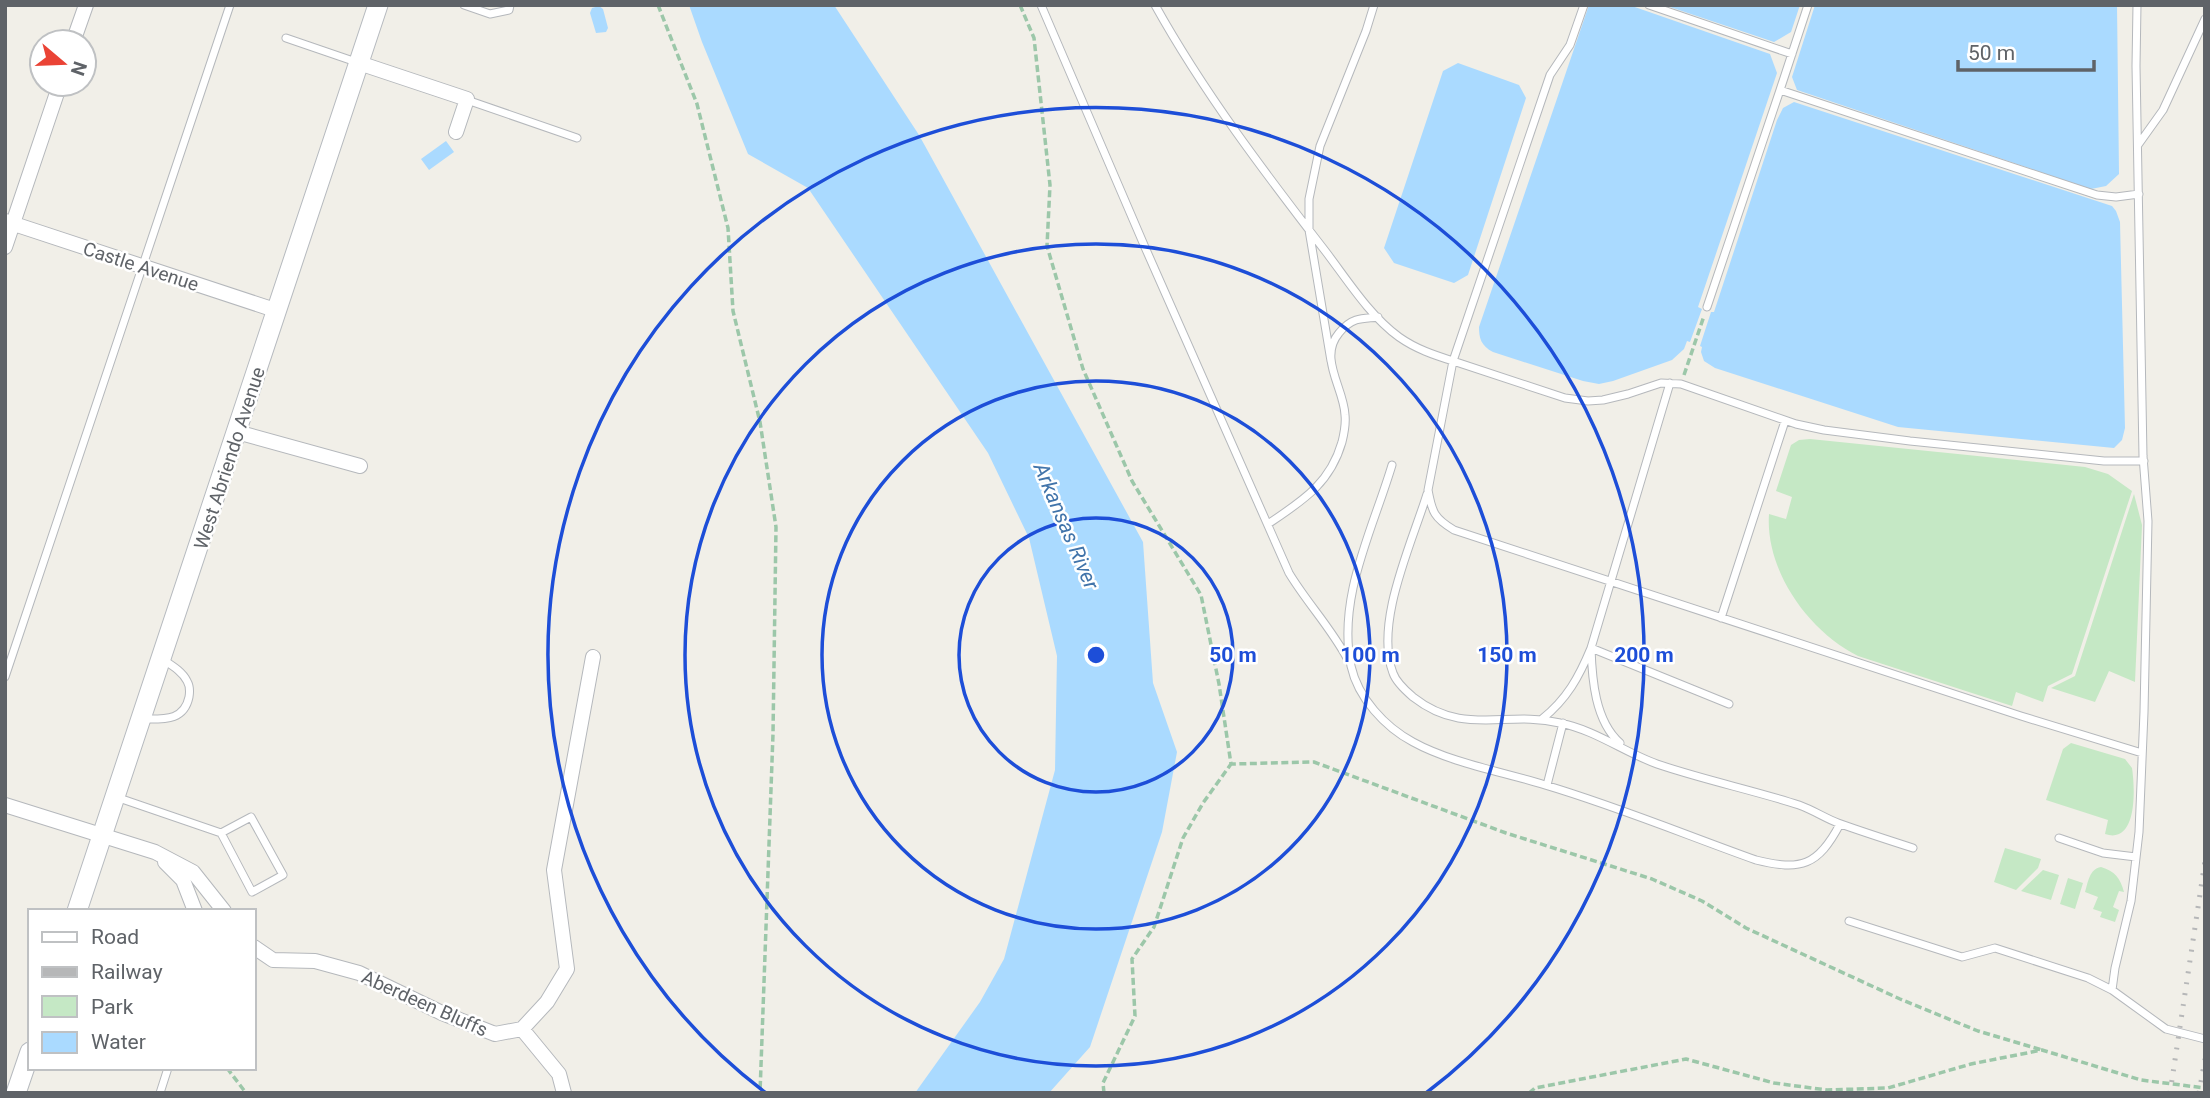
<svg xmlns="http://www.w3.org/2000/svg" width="2210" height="1098" viewBox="0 0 2210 1098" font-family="Roboto,sans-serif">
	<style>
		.green { fill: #c5e8c5 }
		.water { fill: #aadaff }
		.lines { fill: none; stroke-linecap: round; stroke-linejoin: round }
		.lane-casing { stroke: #b5b8bc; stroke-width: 9 }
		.street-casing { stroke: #b5b8bc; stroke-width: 16 }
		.secondary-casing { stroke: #b6babf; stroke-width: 21 }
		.path { stroke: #9cc7a9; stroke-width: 3.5; stroke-dasharray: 7 3.5; stroke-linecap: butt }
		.lane { stroke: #fff; stroke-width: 7 }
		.street { stroke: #fff; stroke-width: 14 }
		.secondary { stroke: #fff; stroke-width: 19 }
		.rail { stroke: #b6b7b8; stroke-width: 5; stroke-dasharray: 2 9; stroke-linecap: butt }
		.ring { fill: none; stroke: #1d4ed8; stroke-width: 3.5 }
		.labels { text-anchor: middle; stroke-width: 5; stroke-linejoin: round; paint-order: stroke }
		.street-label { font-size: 19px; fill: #5f6368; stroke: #fff }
		.water-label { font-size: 21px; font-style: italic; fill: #4174aa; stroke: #fff }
		.centre { fill: #1d4ed8; stroke: #fff; stroke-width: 3.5 }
		.ring-label { font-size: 21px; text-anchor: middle; font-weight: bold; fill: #1d4ed8; stroke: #fff; stroke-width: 5; stroke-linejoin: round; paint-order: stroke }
	</style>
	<rect width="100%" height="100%" fill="#f1efe8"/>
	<path class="green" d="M 1810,439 L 2085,467 L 2108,474 L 2132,491 L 2072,674 L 2048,686 L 2043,702 L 2016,692 L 2012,706 L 1858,656 C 1808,631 1765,570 1769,514 L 1786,519 L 1792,497 L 1776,491 L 1791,445 L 1799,440 Z
		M 2134,494 L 2142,525 L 2135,682 L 2109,671 L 2095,702 L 2051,688 L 2075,676 Z
		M 2071,743 L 2125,759 L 2132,768 C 2135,787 2138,845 2105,834 L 2108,820 L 2046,800 L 2063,749 Z
		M 2005,848 L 2041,859 L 2038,868 L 2016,890 L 1994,882 Z
		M 2101,867 C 2115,871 2120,878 2124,892 L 2119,891 L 2113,907 L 2119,910 L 2115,922 L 2100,917 L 2102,912 L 2093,909 L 2098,897 L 2085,892 C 2088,883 2089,869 2101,867 Z
		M 2043,870 L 2059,875 L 2051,900 L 2021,891 Z
		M 2068,878 L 2083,883 L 2075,909 L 2060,904 Z"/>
	<path class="water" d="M 689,5 L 834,5 L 919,135 L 1143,542 L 1153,683 L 1177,752 L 1162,832 L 1090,1047 L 1049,1093 L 915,1093 L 980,1002 L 1004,959 L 1055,770 L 1057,656 L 1029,538 L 988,453 L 808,188 L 748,154 L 702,42 Z
		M 1589,5 L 1629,5 L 1770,54 L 1777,73 L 1698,307 L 1702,309 L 1690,342 L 1687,341 L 1684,349 L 1672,360 L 1613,381 L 1599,384 L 1583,381 L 1493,352 C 1481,346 1479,338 1479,327 Z
		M 1664,5 L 1800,5 L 1791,32 L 1774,42 Z
		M 1815,5 L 2117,5 L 2119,174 L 2106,186 L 2091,189 L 1797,90 L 1792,77 Z
		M 599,6 L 603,9 L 608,28 L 606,32 L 596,33 L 590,13 L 592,8 Z
		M 1458,63 L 1519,85 L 1526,98 L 1468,275 L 1454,283 L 1394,263 L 1384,248 L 1443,71 Z
		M 1794,102 L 2112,206 L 2116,211 L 2120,222 L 2125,428 L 2122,440 L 2114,448 L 1898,427 L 1715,368 L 1704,361 L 1701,352 L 1702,347 L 1700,346 L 1711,312 L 1714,312 L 1777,120 L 1783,108 Z
		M 446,141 L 454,152 L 429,170 L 421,159 Z"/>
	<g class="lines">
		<defs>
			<path id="lane" d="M 464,5 L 490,14 L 509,10 L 510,5
				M 1041,5 L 1144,245 L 1289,573 C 1307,603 1332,629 1348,660
				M 1155,5 C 1204,93 1265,173 1326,252 C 1348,281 1370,316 1399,337 C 1416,349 1434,355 1453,361 L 1550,75 L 1570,45 L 1584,5
				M 1649,5 L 1792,54
				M 286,38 L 359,63
				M 1780,90 L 1808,5
				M 467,100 L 577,138
				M 2138,145 L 2163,110 L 2205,19
				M 1707,307 L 1780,90 L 2097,195 L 2116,197 L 2139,194
				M 1331,361 L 1309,230 L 1309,199 L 1320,146 L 1366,31 L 1374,5
				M 1392,465 C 1373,529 1337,597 1351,666 C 1358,698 1385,727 1413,742 C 1451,763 1504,772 1545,785 C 1616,806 1686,835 1756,860 C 1801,871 1818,866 1840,824
				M 1427,494 C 1412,543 1374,623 1393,673 C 1396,682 1406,691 1413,697 C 1464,737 1505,710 1560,723 C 1595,730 1624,752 1657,764 C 1704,780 1753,790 1799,805 C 1813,810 1825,818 1838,823 C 1863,832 1888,840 1913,848
				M 1268,524 C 1302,501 1330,484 1342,442 C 1344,434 1346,424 1345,415 C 1344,388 1318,358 1339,333 C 1343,328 1350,322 1356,320 C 1363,318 1371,318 1378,317
				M 1721,618 L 1785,421
				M 5,677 L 230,5
				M 144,719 C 164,719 184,721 189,697 C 190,691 190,686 187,681 C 182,671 171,665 162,659
				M 1542,719 C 1567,699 1579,677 1591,648 L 1729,704
				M 1620,743 C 1595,721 1592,679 1591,648 L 1670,383
				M 2142,753 L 2021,716 L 1454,530 C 1434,518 1432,512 1428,490 L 1453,361 L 1565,398 L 1588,401 L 1603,400 L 1628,394 L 1661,383 L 1681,384 L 1796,424 L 1824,430 L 1910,441 L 2104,461 L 2144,461
				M 1547,785 L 1563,723
				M 116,797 L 221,833 L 252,892 L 283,875 L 251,817 L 221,833
				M 2059,838 L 2103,853 L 2136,857
				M 1849,921 L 1962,957 L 1995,948 L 2088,978 L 2112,990 L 2166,1029 L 2205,1039
				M 2112,990 L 2115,968 L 2131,901 L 2139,832 L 2144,712 L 2148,521 L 2143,456 L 2136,66 L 2137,5
				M 160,1093 L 168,1068"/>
			<path id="street" d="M 73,42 L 86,5
				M 359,63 L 467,99 L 456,132
				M 5,221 L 278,311
				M 5,247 L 60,84
				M 237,432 L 360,466
				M 5,805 L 155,852 L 193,872 L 224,911
				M 165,862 L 183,880 L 195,911
				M 254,947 L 273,960 L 315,961 L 359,973 L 442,1013 L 495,1034 L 522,1029 L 547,1002 L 567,969 L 554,870 L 593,657
				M 522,1029 L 559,1074 L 564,1093"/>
			<path id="secondary" d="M 77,911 L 378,5
				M 16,1093 L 30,1052"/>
		</defs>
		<use href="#lane" class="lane-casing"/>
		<use href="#street" class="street-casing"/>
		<use href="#secondary" class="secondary-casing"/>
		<path class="path" d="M 658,5 L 697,104 L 728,228 L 733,311 L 760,422 L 776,527 L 773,734 L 760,1093
			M 1020,5 L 1034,38 L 1050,185 L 1047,246 L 1083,369 L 1132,481 L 1201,595 L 1219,684 L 1231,764 L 1314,762 L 1506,833 L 1652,879 L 1702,901 L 1746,928 L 1900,999 L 1978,1031 L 2042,1050
			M 1684,375 L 1704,316
			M 227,1068 L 246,1093
			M 1104,1093 L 1103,1083 L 1135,1016 L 1132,959 L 1154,927 L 1183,838 L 1203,803 L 1231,764
			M 1529,1093 L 1535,1088 L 1686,1059 L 1774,1083 L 1827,1090 L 1888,1088 L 1971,1064 L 2042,1050 L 2141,1080 L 2205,1088"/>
		<use href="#lane" class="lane"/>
		<use href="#street" class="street"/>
		<use href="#secondary" class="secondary"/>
		<path class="rail" d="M 2170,1093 L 2205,861
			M 2199,1093 L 2205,1059"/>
	</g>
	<g class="ring">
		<circle cx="1096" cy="655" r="137"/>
		<circle cx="1096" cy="655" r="274"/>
		<circle cx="1096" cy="655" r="411"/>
		<path d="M766 1093A548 548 0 1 1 1426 1093"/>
	</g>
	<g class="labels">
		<g class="street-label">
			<text transform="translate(141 266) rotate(18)" y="7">Castle Avenue</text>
			<text transform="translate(229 458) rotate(-72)" y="7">West Abriendo Avenue</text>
			<text transform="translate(425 1003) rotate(24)" y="7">Aberdeen Bluffs</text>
		</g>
		<g class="water-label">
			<text transform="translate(1066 526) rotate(67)" y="7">Arkansas River</text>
		</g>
	</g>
	<circle cx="1096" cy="655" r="10" class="centre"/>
	<g class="ring-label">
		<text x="1233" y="662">50 m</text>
		<text x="1370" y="662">100 m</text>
		<text x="1507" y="662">150 m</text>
		<text x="1644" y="662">200 m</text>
	</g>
	<rect width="2210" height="1098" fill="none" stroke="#5f6368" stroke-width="14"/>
	<rect x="28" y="909" width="228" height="161" fill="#ffffff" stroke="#bfc1c3" stroke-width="2"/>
	<rect x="42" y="932" width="35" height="10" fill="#ffffff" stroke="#bfc1c3" stroke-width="2"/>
	<text x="91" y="944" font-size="21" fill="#5f6368">Road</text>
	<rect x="42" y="967" width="35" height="10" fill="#b6b7b8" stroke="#bfc1c3" stroke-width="2"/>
	<text x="91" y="979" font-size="21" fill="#5f6368">Railway</text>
	<rect x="42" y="996" width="35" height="21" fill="#c5e8c5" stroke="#bfc1c3" stroke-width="2"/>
	<text x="91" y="1014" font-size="21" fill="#5f6368">Park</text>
	<rect x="42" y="1032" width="35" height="21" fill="#aadaff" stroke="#bfc1c3" stroke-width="2"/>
	<text x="91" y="1049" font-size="21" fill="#5f6368">Water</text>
	<g transform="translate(63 63) rotate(109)"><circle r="33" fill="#ffffff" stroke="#bfc1c3" stroke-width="2"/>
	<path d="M0-5L12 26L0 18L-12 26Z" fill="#ea4335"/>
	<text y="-10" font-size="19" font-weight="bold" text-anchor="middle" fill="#5f6368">N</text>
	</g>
	<path d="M1958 60v10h136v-10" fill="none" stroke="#5f6368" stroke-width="3.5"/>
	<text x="1968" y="60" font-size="21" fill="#5f6368" stroke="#ffffff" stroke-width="5" paint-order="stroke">50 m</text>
</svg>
